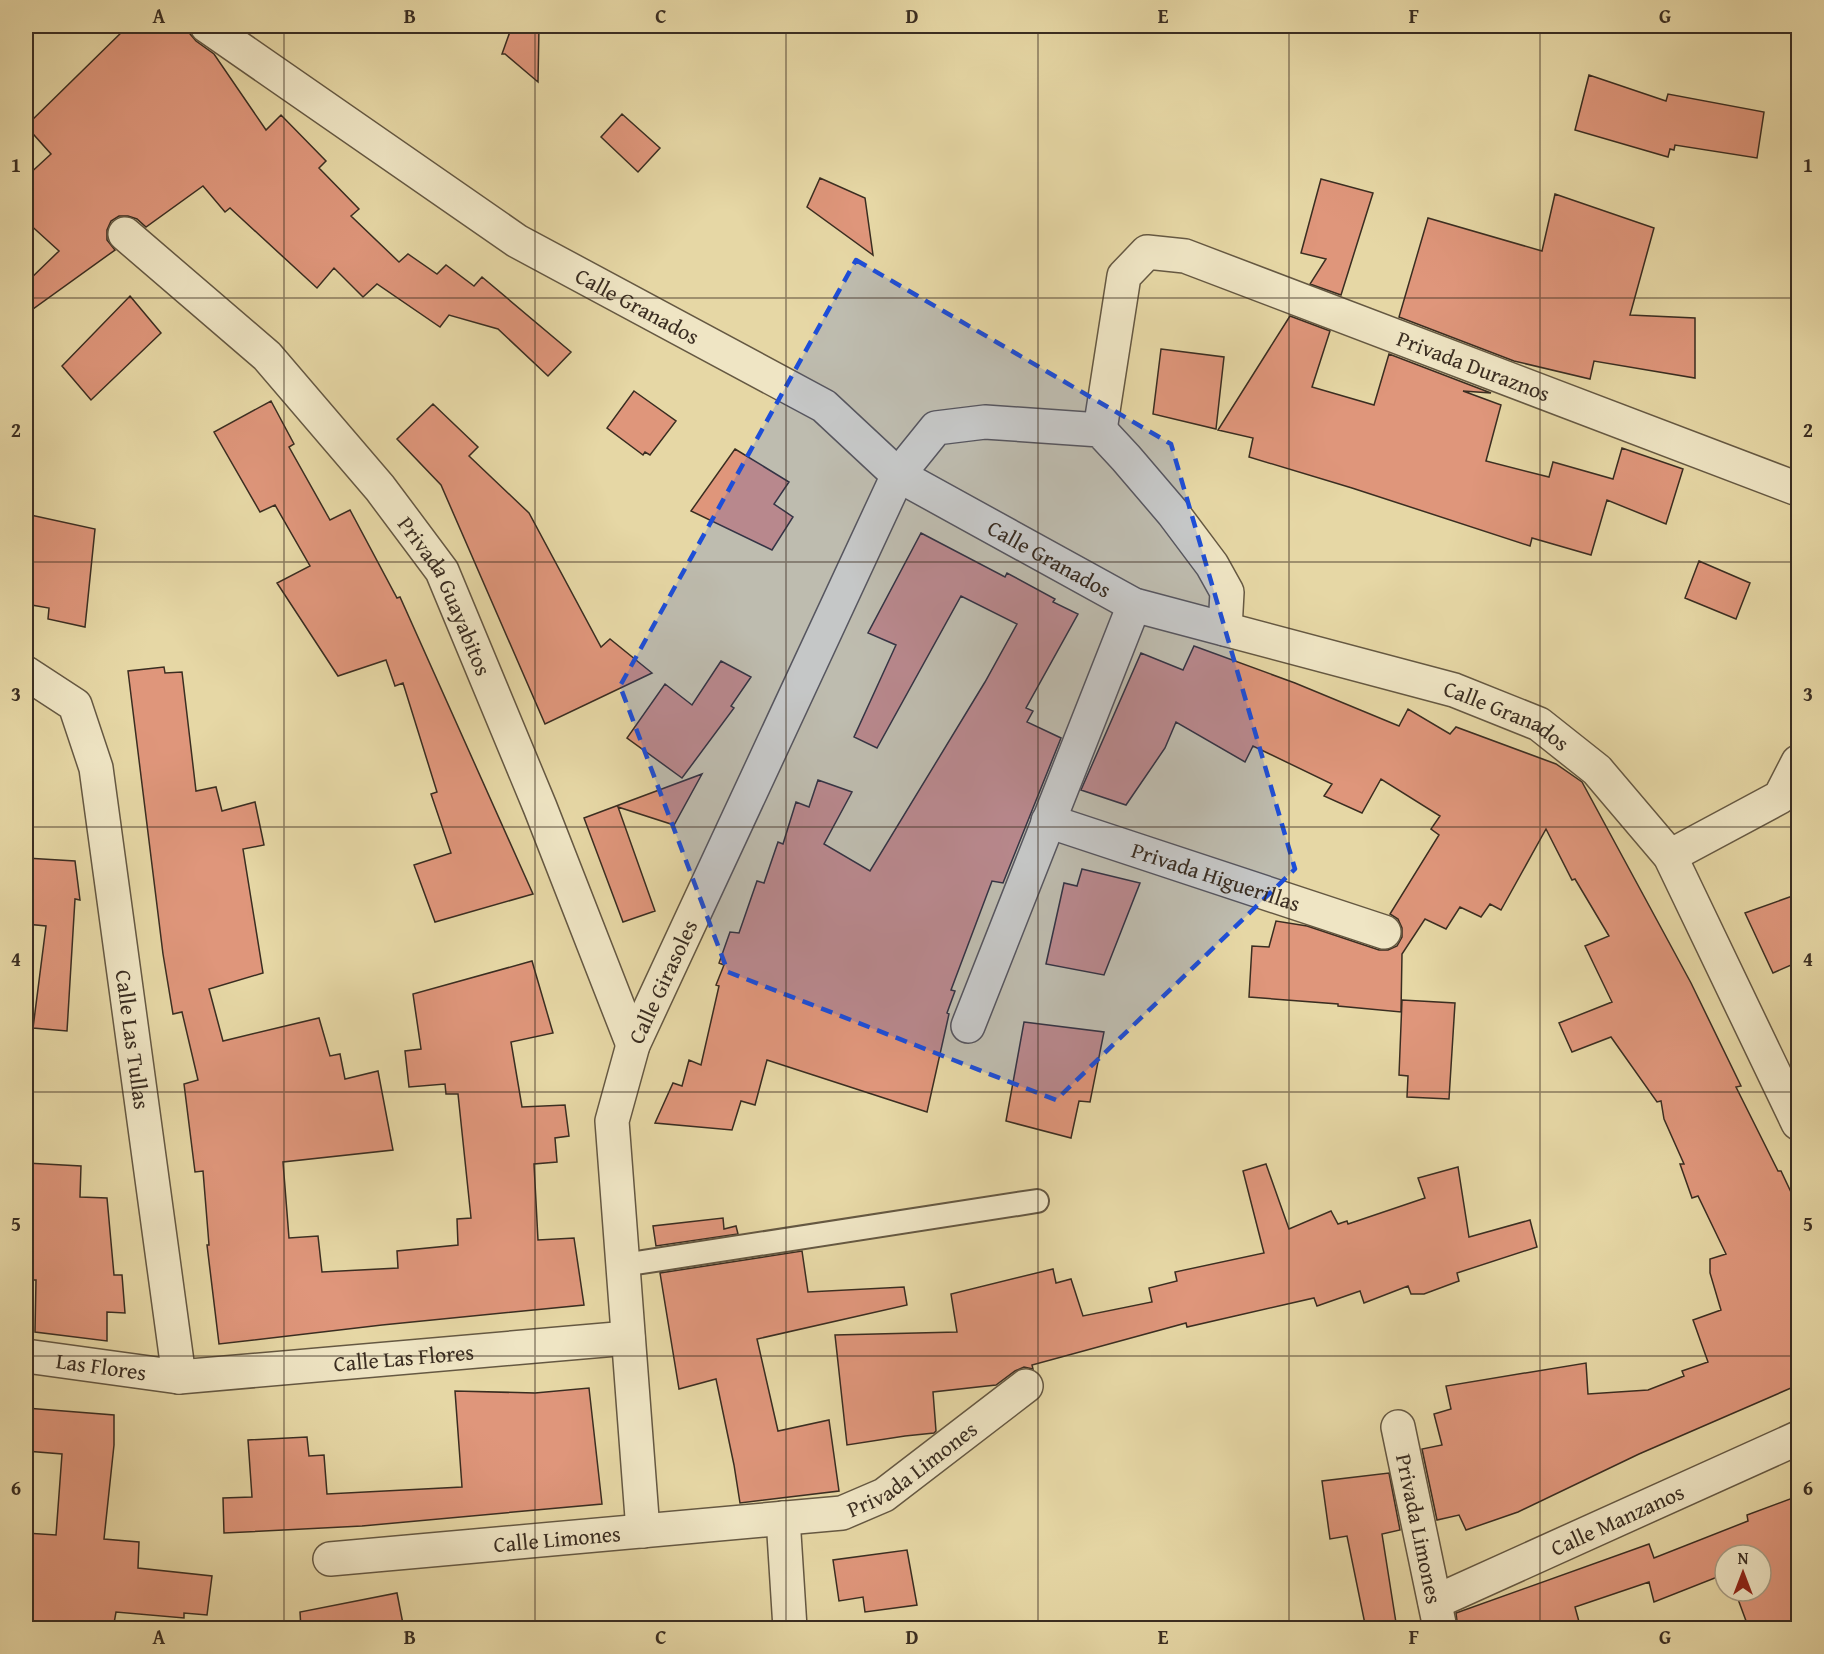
<svg xmlns="http://www.w3.org/2000/svg" width="1824" height="1654" viewBox="0 0 1824 1654" font-family="'Gentium Book Plus',serif">
	<style>
		.building { fill: #df967b; stroke: #3a2d21; stroke-width: 1.5 }
		.lines { fill: none; stroke-linecap: round; stroke-linejoin: round }
		.lane-casing { stroke: #655842; stroke-width: 26 }
		.street-casing { stroke: #655842; stroke-width: 36 }
		.lane { stroke: #efe5c4; stroke-width: 22 }
		.street { stroke: #efe5c4; stroke-width: 33 }
		.marked { fill: #1d4ed8; fill-opacity: 0.2; stroke: #1d4ed8; stroke-width: 4.5; stroke-dasharray: 12 8; stroke-linejoin: round }
		.grid { fill: none; stroke: #3a2d21; stroke-width: 1.5; stroke-opacity: 0.55 }
		.labels { text-anchor: middle; stroke-width: 4.5; stroke-linejoin: round; paint-order: stroke }
		.street-label { font-size: 22px; fill: #3a2d21; stroke: #efe5c4 }
		.neatline { fill: none; stroke: #3a2d21; stroke-width: 2 }
		.grid-label { font-size: 20px; text-anchor: middle; font-weight: bold; fill: #3a2d21 }
	</style>
	<rect width="100%" height="100%" fill="#e6d7a5"/>
	<filter id="stains"><feTurbulence type="fractalNoise" baseFrequency=".00333" numOctaves="4"/><feColorMatrix values="0 0 0 0 .2 0 0 0 0 .09 0 0 0 0 .02 0 0 0 .5 -.17"/></filter>
	<radialGradient id="worn" r=".72"><stop offset=".6" stop-color="#630" stop-opacity="0"/><stop offset="1" stop-color="#630" stop-opacity=".3"/></radialGradient>
	<path class="building" d="M 128,26 L 188,26 L 190,34 L 196,41 L 214,54 L 266,130 L 281,115 L 326,161 L 319,168 L 359,209 L 351,216 L 399,262 L 408,254 L 437,274 L 446,265 L 474,286 L 482,277 L 571,352 L 548,376 L 498,329 L 449,315 L 440,327 L 377,284 L 363,297 L 334,268 L 317,288 L 230,208 L 225,212 L 203,186 L 146,227 L 137,219 L 128,216 L 119,216 L 111,221 L 107,230 L 107,240 L 115,250 L 26,314 L 26,283 L 59,251 L 26,221 L 26,177 L 51,154 L 26,126 Z
		M 512,26 L 539,26 L 538,82 L 505,54 L 502,54 Z
		M 1589,75 L 1666,101 L 1668,94 L 1764,112 L 1757,158 L 1675,145 L 1674,150 L 1670,149 L 1668,157 L 1575,130 Z
		M 622,114 L 660,148 L 638,172 L 601,137 Z
		M 820,178 L 865,198 L 873,255 L 807,207 Z
		M 1321,179 L 1373,193 L 1341,295 L 1310,284 L 1326,259 L 1301,253 Z
		M 1555,194 L 1654,228 L 1630,315 L 1695,318 L 1695,378 L 1594,361 L 1590,379 L 1514,361 L 1399,317 L 1428,218 L 1542,251 Z
		M 130,296 L 161,333 L 91,400 L 62,366 Z
		M 1290,316 L 1330,331 L 1312,387 L 1374,405 L 1389,354 L 1491,393 L 1463,391 L 1501,405 L 1486,461 L 1549,477 L 1553,462 L 1613,479 L 1622,448 L 1683,469 L 1666,524 L 1607,500 L 1591,555 L 1532,538 L 1530,546 L 1352,488 L 1249,457 L 1253,438 L 1218,430 Z
		M 1161,349 L 1224,357 L 1216,429 L 1153,414 Z
		M 634,391 L 676,421 L 650,455 L 645,452 L 643,455 L 607,428 Z
		M 271,401 L 294,444 L 289,447 L 330,520 L 350,510 L 397,598 L 400,597 L 533,894 L 435,922 L 414,865 L 451,853 L 431,794 L 437,792 L 403,683 L 395,686 L 386,660 L 338,676 L 277,583 L 310,566 L 275,505 L 260,512 L 214,432 Z
		M 433,404 L 478,447 L 469,456 L 529,513 L 601,647 L 610,639 L 652,673 L 545,724 L 441,485 L 397,439 Z
		M 735,449 L 789,482 L 774,504 L 793,517 L 772,550 L 691,511 Z
		M 26,514 L 95,529 L 85,627 L 48,619 L 49,608 L 26,604 Z
		M 921,533 L 1005,577 L 1007,573 L 1055,599 L 1053,602 L 1078,614 L 1026,708 L 1033,711 L 1027,722 L 1061,738 L 1003,883 L 992,881 L 951,990 L 955,991 L 947,1013 L 949,1014 L 927,1112 L 767,1060 L 755,1105 L 741,1101 L 732,1130 L 655,1123 L 673,1083 L 682,1086 L 689,1060 L 701,1065 L 719,986 L 716,985 L 724,965 L 719,963 L 730,932 L 739,933 L 757,881 L 764,883 L 778,842 L 783,844 L 796,802 L 809,807 L 818,780 L 852,792 L 824,844 L 870,871 L 985,682 L 1017,624 L 961,596 L 877,748 L 854,737 L 896,645 L 868,633 Z
		M 1699,561 L 1750,583 L 1736,619 L 1685,598 Z
		M 1194,646 L 1295,683 L 1399,726 L 1408,709 L 1450,734 L 1456,727 L 1556,764 L 1582,782 L 1691,983 L 1741,1086 L 1736,1087 L 1778,1171 L 1781,1171 L 1798,1207 L 1798,1385 L 1639,1454 L 1518,1512 L 1466,1530 L 1459,1515 L 1437,1520 L 1422,1449 L 1442,1445 L 1434,1414 L 1451,1409 L 1446,1386 L 1586,1363 L 1588,1394 L 1648,1390 L 1684,1376 L 1682,1371 L 1708,1362 L 1693,1320 L 1721,1310 L 1710,1273 L 1710,1259 L 1726,1254 L 1698,1196 L 1692,1198 L 1680,1164 L 1684,1164 L 1664,1119 L 1661,1101 L 1657,1102 L 1611,1037 L 1572,1052 L 1559,1023 L 1612,1002 L 1585,946 L 1609,936 L 1575,879 L 1572,880 L 1546,829 L 1501,910 L 1490,904 L 1481,917 L 1460,907 L 1446,929 L 1425,919 L 1402,954 L 1401,1012 L 1338,1006 L 1338,1004 L 1249,997 L 1252,946 L 1269,947 L 1276,921 L 1307,926 L 1379,950 L 1388,950 L 1397,946 L 1402,937 L 1402,928 L 1398,919 L 1390,914 L 1439,835 L 1431,829 L 1440,816 L 1381,779 L 1362,813 L 1324,796 L 1332,784 L 1253,746 L 1245,762 L 1176,722 L 1165,748 L 1126,805 L 1081,790 L 1141,653 L 1183,670 Z
		M 721,661 L 751,677 L 731,706 L 734,708 L 682,778 L 627,738 L 665,684 L 692,705 Z
		M 164,667 L 165,673 L 182,672 L 196,791 L 216,787 L 222,811 L 255,802 L 264,845 L 243,849 L 263,973 L 209,989 L 223,1041 L 319,1018 L 330,1056 L 340,1054 L 345,1079 L 378,1071 L 393,1150 L 283,1162 L 289,1238 L 318,1236 L 322,1272 L 398,1268 L 397,1251 L 458,1245 L 457,1219 L 471,1218 L 458,1094 L 446,1094 L 445,1084 L 409,1087 L 405,1051 L 421,1049 L 413,994 L 532,961 L 553,1033 L 511,1042 L 522,1107 L 565,1105 L 569,1136 L 555,1138 L 557,1162 L 534,1164 L 538,1240 L 574,1238 L 584,1305 L 382,1325 L 219,1344 L 207,1245 L 209,1245 L 203,1171 L 195,1172 L 184,1084 L 198,1080 L 182,1012 L 173,1014 L 163,954 L 128,671 Z
		M 702,774 L 674,825 L 618,807 L 655,911 L 623,922 L 584,818 Z
		M 26,858 L 75,861 L 80,900 L 75,899 L 67,1031 L 33,1028 L 46,926 L 26,924 Z
		M 1082,869 L 1140,883 L 1104,975 L 1046,964 L 1064,883 L 1077,886 Z
		M 1798,894 L 1798,962 L 1773,973 L 1745,913 Z
		M 1402,1000 L 1455,1003 L 1449,1099 L 1407,1097 L 1408,1076 L 1399,1075 Z
		M 1024,1022 L 1104,1032 L 1090,1102 L 1079,1101 L 1071,1138 L 1006,1121 Z
		M 26,1163 L 81,1166 L 80,1197 L 107,1198 L 114,1275 L 122,1275 L 125,1313 L 107,1312 L 107,1341 L 35,1332 L 36,1280 L 26,1280 Z
		M 1266,1164 L 1289,1229 L 1331,1211 L 1338,1224 L 1347,1221 L 1348,1224 L 1425,1198 L 1418,1178 L 1458,1167 L 1469,1237 L 1530,1220 L 1537,1247 L 1457,1273 L 1459,1281 L 1424,1294 L 1411,1294 L 1408,1286 L 1364,1303 L 1360,1291 L 1317,1306 L 1314,1298 L 1187,1327 L 1186,1323 L 1032,1365 L 1033,1369 L 1024,1367 L 1015,1371 L 996,1385 L 933,1392 L 936,1431 L 934,1433 L 905,1436 L 847,1445 L 835,1335 L 957,1332 L 951,1294 L 1053,1269 L 1056,1283 L 1071,1279 L 1083,1316 L 1152,1302 L 1149,1288 L 1177,1281 L 1175,1272 L 1264,1253 L 1243,1171 Z
		M 723,1218 L 724,1229 L 736,1226 L 738,1234 L 656,1246 L 653,1226 Z
		M 802,1251 L 808,1292 L 904,1287 L 907,1305 L 757,1339 L 778,1431 L 829,1420 L 839,1491 L 740,1503 L 734,1465 L 716,1379 L 679,1389 L 660,1273 Z
		M 589,1388 L 602,1504 L 362,1526 L 224,1533 L 223,1498 L 252,1497 L 248,1440 L 307,1437 L 309,1456 L 324,1455 L 327,1494 L 462,1487 L 455,1391 L 535,1393 Z
		M 26,1408 L 114,1415 L 114,1445 L 104,1539 L 139,1542 L 138,1568 L 212,1576 L 207,1615 L 184,1613 L 184,1618 L 116,1612 L 113,1629 L 26,1629 L 26,1533 L 56,1535 L 62,1454 L 26,1451 Z
		M 1389,1473 L 1400,1530 L 1382,1534 L 1397,1629 L 1366,1629 L 1347,1536 L 1330,1539 L 1322,1481 Z
		M 1798,1496 L 1798,1629 L 1749,1629 L 1735,1591 L 1761,1591 L 1761,1555 L 1725,1555 L 1725,1574 L 1654,1602 L 1649,1582 L 1575,1607 L 1581,1629 L 1458,1629 L 1456,1613 L 1649,1544 L 1654,1558 L 1748,1521 L 1747,1515 Z
		M 907,1550 L 917,1605 L 865,1612 L 863,1597 L 839,1601 L 833,1560 Z
		M 397,1593 L 404,1629 L 301,1629 L 300,1612 Z"/>
	<g class="lines">
		<defs>
			<path id="lane" d="M 623,1265 L 1037,1201"/>
			<g id="street">
				<path id="s1" d="M 207,26 L 517,241 L 824,406 L 898,475 L 1134,605 L 1454,690 L 1539,724 L 1597,770 L 1670,856 L 1798,1123"/>
				<path id="s2" d="M 125,234 L 267,356 L 380,488 L 442,571 L 540,807 L 633,1045"/>
				<path id="s3" d="M 1100,430 L 1124,276 L 1147,252 L 1185,256 L 1795,488"/>
				<path id="s4" d="M 26,673 L 75,705 L 96,768 L 179,1377"/>
				<path id="s5" d="M 1048,821 L 1384,932"/>
				<path d="M 1670,856 L 1780,797 L 1798,762"/>
				<path d="M 968,1026 L 1134,605"/>
				<path id="s6" d="M 26,1356 L 179,1377 L 628,1338"/>
				<path id="s7" d="M 1398,1427 L 1440,1628"/>
				<path d="M 783,1518 L 790,1628"/>
				<path id="s8" d="M 643,1531 L 612,1121 L 633,1045 L 898,475 L 936,428 L 985,422 L 1100,430 L 1126,458 L 1173,513 L 1212,565 L 1227,592 L 1225,629"/>
				<path id="s9" d="M 330,1559 L 842,1513 L 884,1495 L 1026,1386"/>
				<path id="s10" d="M 1435,1602 L 1798,1438"/>
			</g>
		</defs>
		<use href="#lane" class="lane-casing"/>
		<use href="#street" class="street-casing"/>
		<use href="#lane" class="lane"/>
		<use href="#street" class="street"/>
	</g>
	<path class="marked" d="M 856,260 L 1171,444 L 1295,869 L 1056,1100 L 728,972 L 620,686 Z"/>
	<path class="grid" d="M 284,26 L 284,1628M 535,26 L 535,1628M 786,26 L 786,1628M 1038,26 L 1038,1628M 1289,26 L 1289,1628M 1540,26 L 1540,1628M 26,298 L 1798,298M 26,562 L 1798,562M 26,827 L 1798,827M 26,1092 L 1798,1092M 26,1356 L 1798,1356"/>
	<g class="labels">
		<g class="street-label">
			<text dy="8" stroke="none"><textPath href="#s1" startOffset="514">Calle Granados</textPath></text>
			<text dy="8" stroke="none"><textPath href="#s3" startOffset="536">Privada Duraznos</textPath></text>
			<text dy="8" stroke="none"><textPath href="#s1" startOffset="1000">Calle Granados</textPath></text>
			<text dy="8" stroke="none"><textPath href="#s2" startOffset="488">Privada Guayabitos</textPath></text>
			<text dy="8" stroke="none"><textPath href="#s1" startOffset="1486">Calle Granados</textPath></text>
			<text dy="8" stroke="none"><textPath href="#s5" startOffset="177">Privada Higuerillas</textPath></text>
			<text dy="8" stroke="none"><textPath href="#s8" startOffset="560">Calle Girasoles</textPath></text>
			<text dy="8" stroke="none"><textPath href="#s4" startOffset="399">Calle Las Tullas</textPath></text>
			<text dy="8" stroke="none"><textPath href="#s6" startOffset="380">Calle Las Flores</textPath></text>
			<text dy="8" stroke="none"><textPath href="#s6" startOffset="76">Las Flores</textPath></text>
			<text dy="8" stroke="none"><textPath href="#s9" startOffset="597">Privada Limones</textPath></text>
			<text dy="8" stroke="none"><textPath href="#s10" startOffset="200">Calle Manzanos</textPath></text>
			<text dy="8" stroke="none"><textPath href="#s7" startOffset="104">Privada Limones</textPath></text>
			<text dy="8" stroke="none"><textPath href="#s9" startOffset="228">Calle Limones</textPath></text>
		</g>
	</g>
	<rect width="1824" height="1654" fill="none" stroke="#e6d7a5" stroke-width="66"/>
	<g transform="translate(1743 1573)"><circle r="28" fill="#efe5c4" stroke="#a79b83" stroke-width="1.5"/>
	<path d="M0-4.5L10 22L0 15L-10 22Z" fill="#8f2418"/>
	<text y="-9" font-size="16" font-weight="bold" text-anchor="middle" fill="#3a2d21">N</text>
	</g>
	<rect x="33" y="33" width="1758" height="1588" class="neatline"/>
	<g class="grid-label">
		<text x="159" y="23">A</text>
		<text x="410" y="23">B</text>
		<text x="661" y="23">C</text>
		<text x="912" y="23">D</text>
		<text x="1163" y="23">E</text>
		<text x="1414" y="23">F</text>
		<text x="1665" y="23">G</text>
		<text x="16" y="172">1</text>
		<text x="1808" y="172">1</text>
		<text x="16" y="437">2</text>
		<text x="1808" y="437">2</text>
		<text x="16" y="701">3</text>
		<text x="1808" y="701">3</text>
		<text x="16" y="966">4</text>
		<text x="1808" y="966">4</text>
		<text x="16" y="1231">5</text>
		<text x="1808" y="1231">5</text>
		<text x="16" y="1495">6</text>
		<text x="1808" y="1495">6</text>
		<text x="159" y="1644">A</text>
		<text x="410" y="1644">B</text>
		<text x="661" y="1644">C</text>
		<text x="912" y="1644">D</text>
		<text x="1163" y="1644">E</text>
		<text x="1414" y="1644">F</text>
		<text x="1665" y="1644">G</text>
	</g>
	<rect width="100%" height="100%" filter="url(#stains)"/>
	<rect width="100%" height="100%" fill="url(#worn)"/>
</svg>
